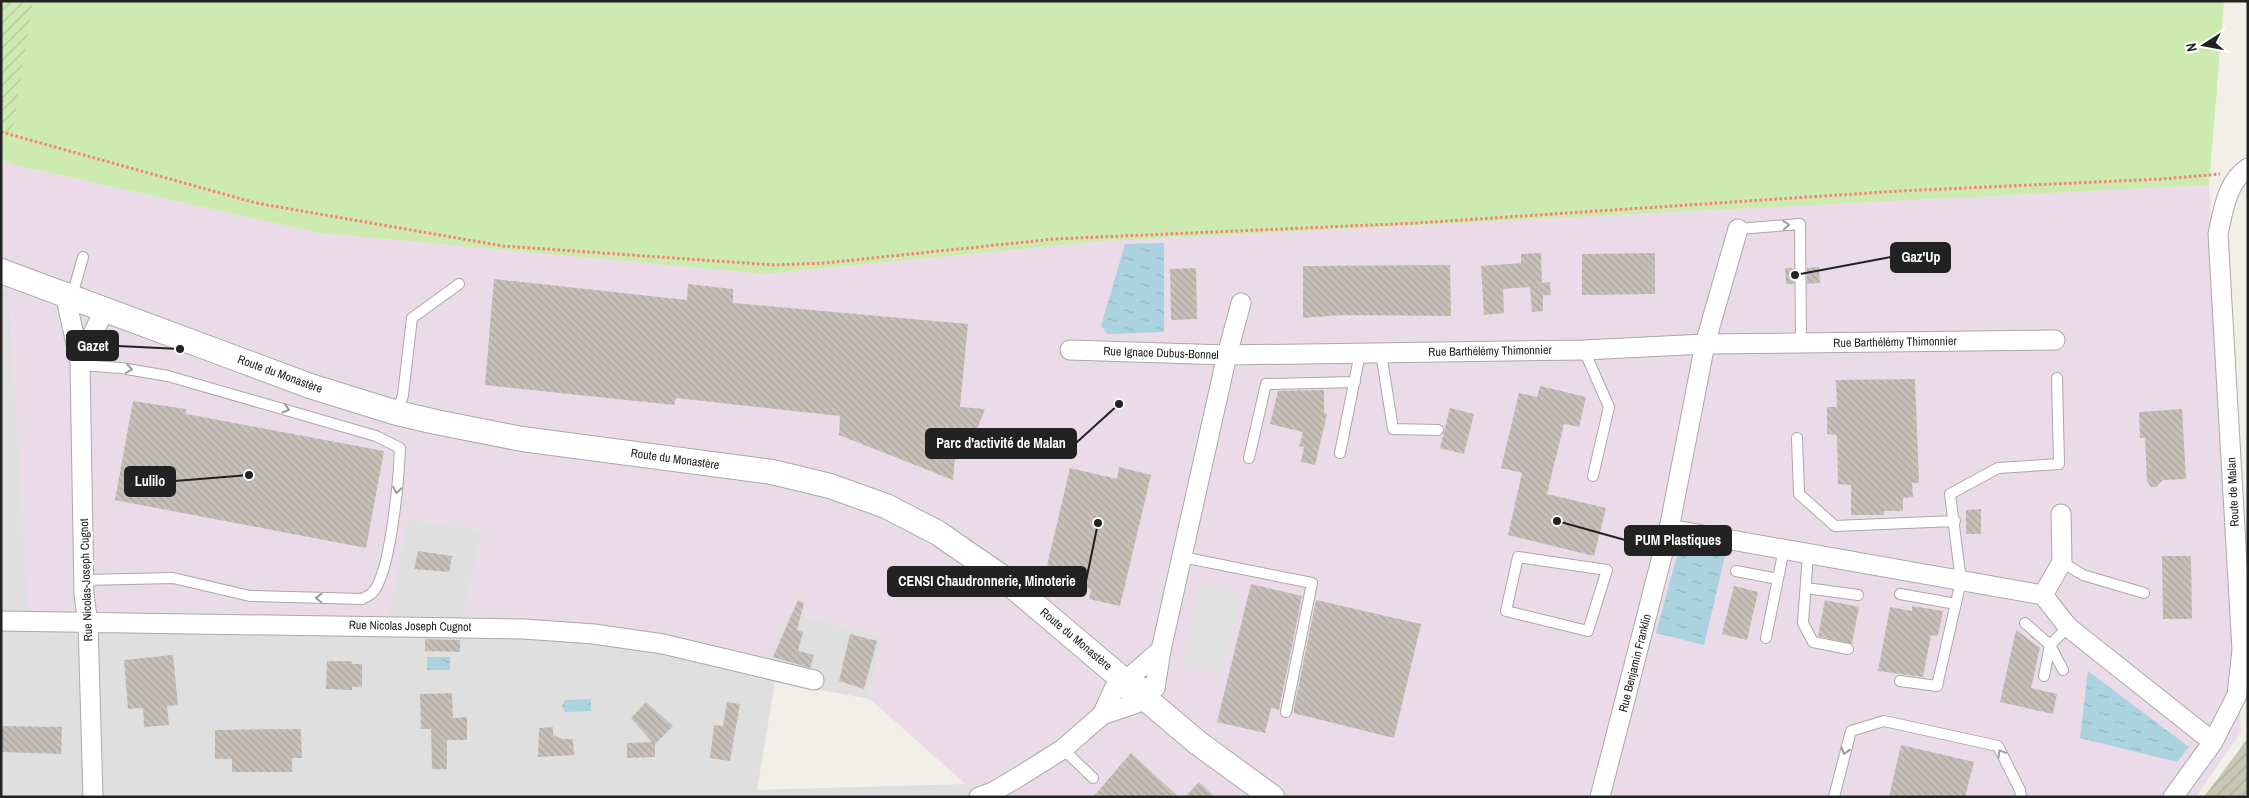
<svg xmlns="http://www.w3.org/2000/svg" width="2249" height="798" viewBox="0 0 2249 798" font-family="'Archivo Narrow',sans-serif">
	<style>
		.residential { fill: #e0dfdf }
		.industrial { fill: #ebdbe8 }
		.construction { fill: url(#construction-furrows) }
		.grass { fill: #cdebb0 }
		.garden { fill: url(#garden-furrows) }
		.parking { fill: #e2e2e2 }
		.water { fill: url(#water-ripples) }
		.building { fill: url(#building-back-hatch) }
		.lines { fill: none; stroke-linecap: round; stroke-linejoin: round }
		.service-casing { stroke: #a9a9a9; stroke-width: 12 }
		.minor-casing { stroke: #a9a9a9; stroke-width: 21 }
		.tertiary-casing { stroke: #a9a9a9; stroke-width: 26 }
		.path { stroke: #fa8072; stroke-width: 3; stroke-dasharray: 2.5 2.5; stroke-linecap: butt }
		.service { stroke: #fff; stroke-width: 10 }
		.minor { stroke: #fff; stroke-width: 19 }
		.tertiary { stroke: #fff; stroke-width: 24 }
		.oneway { stroke: #9c9c9c }
		.labels { text-anchor: middle; stroke-width: 5; stroke-linejoin: round; paint-order: stroke }
		.street-label { font-size: 12px; fill: #222; stroke: #fff }
		.leader { fill: none; stroke: #222; stroke-width: 2 }
		.callout-dot { fill: #222; stroke: #fff; stroke-width: 2 }
		.callout { fill: #222; stroke: #222; stroke-width: 2 }
		.callout-label { font-size: 14px; text-anchor: middle; font-weight: bold; fill: #fff }
	</style>
	<defs>
		<pattern id="construction-furrows" width="10" height="10" patternUnits="userSpaceOnUse" patternTransform="scale(1.25)"><rect width="10" height="10" fill="#c7c7b4"/><path d="M-1 1l2-2M0 10L10 0M9 11l2-2" fill="none" stroke="#abab9a"/></pattern>
		<pattern id="garden-furrows" width="10" height="10" patternUnits="userSpaceOnUse" patternTransform="scale(1.25)"><rect width="10" height="10" fill="#cdebb0"/><path d="M-1 1l2-2M0 10L10 0M9 11l2-2" fill="none" stroke="#b0c997"/></pattern>
		<pattern id="water-ripples" width="26" height="14" patternUnits="userSpaceOnUse" patternTransform="scale(1.25)"><rect width="26" height="14" fill="#aad3df"/><path d="M2 4q2-2 4 0t4 0M15 11q2-2 4 0t4 0" fill="none" stroke="#92b5bf"/></pattern>
		<pattern id="building-back-hatch" width="6" height="6" patternUnits="userSpaceOnUse" patternTransform="scale(1.25)"><rect width="6" height="6" fill="#c7bfb8"/><path d="M-1 5l2 2M0 0l6 6M5-1l2 2" fill="none" stroke="#aba49e"/></pattern>
	</defs>
	<rect width="100%" height="100%" fill="#f2efe9"/>
	<path class="residential" d="M 1,289 L 9,291 L 29,612 L 388,617 L 407,518 L 483,530 L 463,618 L 789,612 L 882,637 L 870,699 L 775,682 L 757,790 L 966,784 L 980,797 L 1,797 Z"/>
	<path class="industrial" d="M 1,158 L 11,164 L 319,233 L 764,274 L 1106,241 L 2209,185 L 2241,732 L 2196,797 L 980,797 L 870,699 L 882,637 L 789,612 L 768,659 L 462,618 L 483,530 L 407,518 L 389,617 L 28,612 L 9,291 L 1,289 Z"/>
	<path class="construction" d="M 2248,738 L 2248,797 L 2204,797 Z"/>
	<path class="grass" d="M 1,1 L 2224,1 L 2209,185 L 1106,241 L 764,274 L 319,233 L 11,164 L 1,158 Z"/>
	<path class="garden" d="M 1,1 L 33,1 L 12,135 L 1,132 Z"/>
	<path class="parking" d="M 1200,583 L 1242,593 L 1224,673 L 1182,664 Z"/>
	<path class="water" d="M 1164,243 L 1164,332 L 1108,334 L 1101,326 L 1125,244 Z
		M 1679,548 L 1726,552 L 1704,645 L 1656,633 Z
		M 427,657 L 450,657 L 450,670 L 427,670 Z
		M 2088,671 L 2189,747 L 2177,762 L 2080,738 Z
		M 591,699 L 591,711 L 565,712 L 562,706 L 565,700 Z"/>
	<path class="building" d="M 1541,253 L 1542,283 L 1550,282 L 1551,295 L 1543,295 L 1543,311 L 1532,312 L 1530,287 L 1503,289 L 1504,313 L 1484,315 L 1481,266 L 1521,263 L 1521,254 Z
		M 1655,253 L 1655,294 L 1582,295 L 1582,254 Z
		M 1450,265 L 1451,316 L 1341,315 L 1303,318 L 1303,266 Z
		M 1819,267 L 1820,283 L 1807,284 L 1807,268 Z
		M 1196,268 L 1197,319 L 1171,320 L 1170,269 Z
		M 1785,268 L 1794,268 L 1794,284 L 1786,284 Z
		M 494,279 L 687,300 L 688,284 L 733,289 L 733,303 L 968,324 L 960,407 L 985,409 L 970,447 L 956,446 L 953,480 L 839,435 L 840,416 L 676,398 L 674,405 L 485,385 Z
		M 1915,379 L 1919,483 L 1912,483 L 1913,497 L 1903,498 L 1903,511 L 1884,511 L 1884,515 L 1851,515 L 1851,485 L 1838,484 L 1837,435 L 1827,434 L 1827,407 L 1837,407 L 1836,380 Z
		M 1540,386 L 1586,397 L 1579,427 L 1564,424 L 1547,494 L 1606,508 L 1594,556 L 1508,535 L 1522,473 L 1501,468 L 1519,393 L 1537,397 Z
		M 1324,390 L 1324,413 L 1327,414 L 1315,465 L 1301,462 L 1304,447 L 1299,446 L 1303,432 L 1270,424 L 1278,391 Z
		M 133,401 L 186,409 L 186,414 L 384,451 L 366,548 L 115,500 Z
		M 1450,408 L 1474,414 L 1464,454 L 1440,448 Z
		M 2182,409 L 2186,479 L 2163,480 L 2156,487 L 2151,487 L 2147,481 L 2145,438 L 2140,438 L 2139,412 Z
		M 1119,467 L 1151,475 L 1120,606 L 1089,599 L 1091,589 L 1068,583 L 1070,572 L 1047,566 L 1070,468 L 1117,479 Z
		M 1981,509 L 1981,534 L 1966,534 L 1966,510 Z
		M 418,551 L 452,556 L 449,572 L 414,569 Z
		M 2162,556 L 2191,556 L 2192,619 L 2163,619 Z
		M 1251,584 L 1302,596 L 1279,710 L 1271,708 L 1265,733 L 1217,722 Z
		M 1734,586 L 1758,592 L 1747,640 L 1722,634 Z
		M 798,600 L 804,603 L 797,630 L 803,632 L 798,651 L 814,655 L 810,668 L 773,657 Z
		M 1316,600 L 1421,624 L 1394,738 L 1293,713 Z
		M 1825,600 L 1859,607 L 1852,644 L 1818,636 Z
		M 1912,606 L 1943,611 L 1938,636 L 1931,635 L 1923,677 L 1878,671 L 1890,607 L 1912,611 Z
		M 2016,630 L 2040,648 L 2031,688 L 2057,694 L 2053,714 L 2000,702 Z
		M 850,634 L 877,641 L 864,689 L 839,681 Z
		M 425,639 L 460,640 L 460,652 L 425,651 Z
		M 173,655 L 178,705 L 167,706 L 169,725 L 144,727 L 143,708 L 128,709 L 124,660 Z
		M 327,661 L 352,661 L 352,664 L 362,664 L 362,687 L 352,687 L 352,690 L 326,689 Z
		M 452,693 L 453,718 L 467,717 L 467,740 L 447,740 L 447,769 L 432,769 L 431,729 L 421,729 L 420,694 Z
		M 646,702 L 673,726 L 655,744 L 655,757 L 627,758 L 627,743 L 652,742 L 631,718 Z
		M 727,702 L 740,704 L 730,761 L 710,758 L 714,725 L 723,726 Z
		M 1,726 L 62,727 L 61,754 L 1,752 Z
		M 553,727 L 553,735 L 562,739 L 573,739 L 574,755 L 538,757 L 539,728 Z
		M 301,729 L 302,758 L 292,758 L 292,772 L 232,772 L 232,759 L 215,759 L 215,730 Z
		M 1901,745 L 1974,762 L 1965,797 L 1889,797 Z
		M 1131,753 L 1160,780 L 1179,797 L 1093,797 Z
		M 1199,782 L 1215,797 L 1185,797 Z"/>
	<g class="lines">
		<defs>
			<path id="service" d="M 1738,229 L 1800,224 L 1801,343
				M 72,296 L 83,257
				M 1584,350 L 1609,407 L 1593,476
				M 1381,353 L 1393,429 L 1438,430
				M 80,365 L 121,368 L 168,376 L 376,436 L 400,448 C 399,475 391,575 372,593 C 369,596 365,597 362,599 L 250,596 L 173,578 L 84,580
				M 397,413 L 403,395 L 412,318 L 459,284
				M 1797,438 L 1799,494 L 1835,526 L 1955,521
				M 1340,453 L 1360,353
				M 1249,458 L 1266,384 L 1355,382
				M 1808,554 L 1803,623 L 1813,642 L 1848,649
				M 1182,557 L 1312,583 L 1286,712
				M 1518,557 L 1607,570 L 1588,631 L 1506,611 Z
				M 2062,562 L 2083,575 L 2144,593
				M 1736,571 L 1778,579
				M 1806,588 L 1858,595
				M 1900,594 L 1956,604
				M 2025,623 L 2050,645 L 2063,670
				M 1766,638 L 1784,549
				M 2044,676 L 2050,645 L 2068,627
				M 1900,681 L 1937,686 L 1961,581 L 1950,494 L 1998,468 L 2059,464 L 2057,378
				M 1063,749 L 1093,778
				M 1834,797 L 1851,731 L 1884,721 L 1998,746 L 2020,790 L 2021,797"/>
			<path id="minor" d="M 65,294 L 80,362 L 84,595 L 88,623 L 93,797
				M 1070,350 L 1227,355 L 1241,303
				M 80,362 L 105,308
				M 1669,529 L 2043,595 L 2068,627 L 2213,742
				M 2043,595 L 2062,562 L 2061,514
				M 1,621 L 524,629 L 594,634 L 663,644 L 814,680
				M 1102,715 L 1114,689 L 1133,687 L 1155,688 L 1161,650 L 1227,355 L 1584,350 L 1705,344 L 2055,340
				M 979,797 L 993,792 L 1020,776 L 1063,749 L 1102,715 L 1137,703 L 1131,676 L 1161,650
				M 1600,797 L 1669,529 L 1705,344 L 1738,229
				M 2173,797 L 2213,742 L 2237,695 L 2242,650 L 2218,234 C 2223,211 2227,181 2248,168"/>
			<path id="tertiary" d="M 1,271 L 310,386 L 397,413 L 436,422 L 522,439 L 772,472 L 830,486 L 886,506 L 938,533 L 1003,578 L 1198,743 L 1272,797"/>
		</defs>
		<use href="#service" class="service-casing"/>
		<use href="#minor" class="minor-casing"/>
		<use href="#tertiary" class="tertiary-casing"/>
		<path class="path" d="M 1,102 L 3,99
			M 1,132 L 256,203 L 503,246 L 774,265 L 825,263 L 1054,239 L 1417,223 L 1899,191 L 2162,179 L 2220,174"/>
		<use href="#service" class="service"/>
		<use href="#minor" class="minor"/>
		<use href="#tertiary" class="tertiary"/>
	</g>
	<defs><path id="oneway-chevron" d="M-2-3.5L2.5 0L-2 3.5" fill="none" stroke-width="1.6" stroke-linecap="round" stroke-linejoin="round" transform="scale(1.25)"/></defs>
	<g class="oneway">
		<use href="#oneway-chevron" transform="translate(1786 225) rotate(-4)"/>
		<use href="#oneway-chevron" transform="translate(129 369) rotate(9)"/>
		<use href="#oneway-chevron" transform="translate(286 409) rotate(17)"/>
		<use href="#oneway-chevron" transform="translate(397 490) rotate(100)"/>
		<use href="#oneway-chevron" transform="translate(319 598) rotate(-178)"/>
		<use href="#oneway-chevron" transform="translate(1845 751) rotate(104)"/>
		<use href="#oneway-chevron" transform="translate(2001 753) rotate(-121)"/>
	</g>
	<g class="labels">
		<g class="street-label">
			<text transform="translate(1895 342) rotate(-1)" y="4">Rue Barthélémy Thimonnier</text>
			<text transform="translate(1490 351) rotate(-1)" y="4">Rue Barthélémy Thimonnier</text>
			<text transform="translate(1161 353) rotate(2)" y="4">Rue Ignace Dubus-Bonnel</text>
			<text transform="translate(280 374) rotate(20)" y="4">Route du Monastère</text>
			<text transform="translate(675 459) rotate(8)" y="4">Route du Monastère</text>
			<text transform="translate(2233 492) rotate(-93)" y="4">Route de Malan</text>
			<text transform="translate(86 580) rotate(-92)" y="4">Rue Nicolas-Joseph Cugnot</text>
			<text transform="translate(410 626) rotate(1)" y="4">Rue Nicolas Joseph Cugnot</text>
			<text transform="translate(1076 639) rotate(40)" y="4">Route du Monastère</text>
			<text transform="translate(1635 663) rotate(-76)" y="4">Rue Benjamin Franklin</text>
		</g>
	</g>
	<path class="leader" d="M1795 275L1891 257M180 349L118 346M1119 404L1076 443M249 475L175 481M1557 521L1625 540M1098 523L1086 581"/>
	<g class="callout-dot">
		<circle cx="1795" cy="275" r="5"/>
		<circle cx="180" cy="349" r="5"/>
		<circle cx="1119" cy="404" r="5"/>
		<circle cx="249" cy="475" r="5"/>
		<circle cx="1557" cy="521" r="5"/>
		<circle cx="1098" cy="523" r="5"/>
	</g>
	<g class="callout">
		<rect x="1891" y="243" width="59" height="29" rx="5"/>
		<rect x="67" y="331" width="51" height="29" rx="5"/>
		<rect x="926" y="429" width="150" height="29" rx="5"/>
		<rect x="125" y="467" width="50" height="29" rx="5"/>
		<rect x="1625" y="526" width="106" height="29" rx="5"/>
		<rect x="888" y="567" width="198" height="29" rx="5"/>
	</g>
	<g class="callout-label">
		<text x="1921" y="262">Gaz'Up</text>
		<text x="93" y="351">Gazet</text>
		<text x="1001" y="448">Parc d'activité de Malan</text>
		<text x="150" y="486">Lulilo</text>
		<text x="1678" y="545">PUM Plastiques</text>
		<text x="987" y="586">CENSI Chaudronnerie, Minoterie</text>
	</g>
	<rect width="2249" height="798" fill="none" stroke="#222222" stroke-width="5"/>
	<g transform="translate(2204 45) rotate(259)" stroke="#ffffff" stroke-width="4" paint-order="stroke">
	<path d="M0-4L9 19L0 12L-9 19Z" fill="#222222"/>
	<text y="-8" font-size="14" font-weight="bold" text-anchor="middle" fill="#222222">N</text>
	</g>
</svg>
